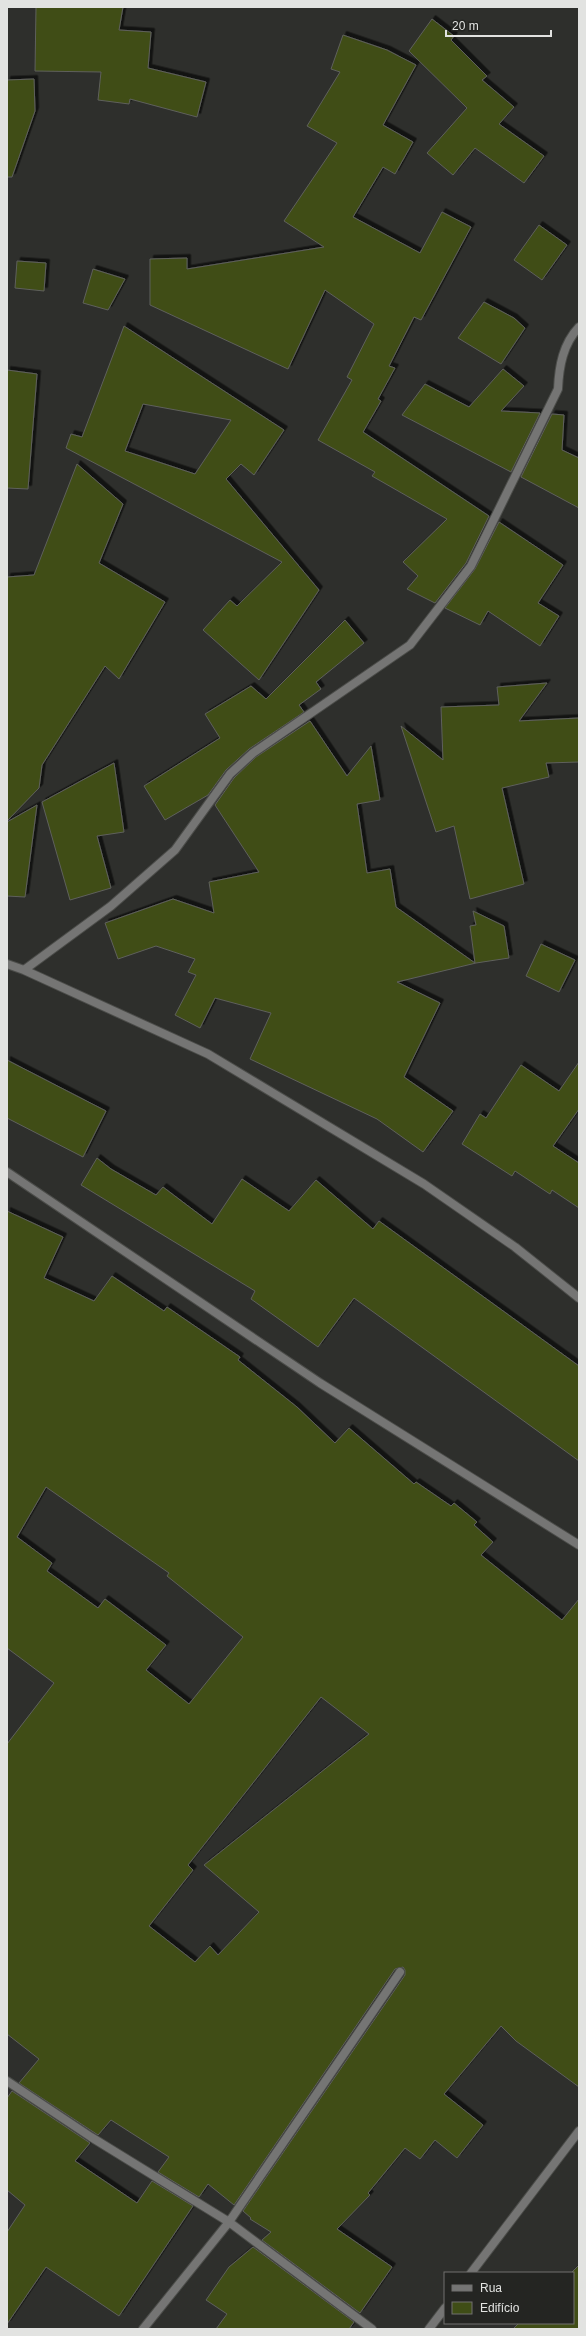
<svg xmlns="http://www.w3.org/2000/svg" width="586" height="2336" viewBox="0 0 586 2336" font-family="Arial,sans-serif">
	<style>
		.building { fill: #3f4d16; stroke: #5f605c; fill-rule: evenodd; filter: url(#shadow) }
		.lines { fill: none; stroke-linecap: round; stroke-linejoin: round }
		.minor-casing { stroke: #4b4c49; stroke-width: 10 }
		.minor { stroke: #757574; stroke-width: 8 }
	</style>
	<defs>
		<filter id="shadow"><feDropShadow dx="3.5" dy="-3.5" stdDeviation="0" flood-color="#0009"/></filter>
	</defs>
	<rect width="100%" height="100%" fill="#2e2f2c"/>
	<path class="building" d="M 36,7 L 123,7 L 119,30 L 151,32 L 148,68 L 206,82 L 197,117 L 130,99 L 129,104 L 98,100 L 101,72 L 35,71 Z
		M 432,19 L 454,36 L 451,40 L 487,76 L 482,80 L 514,107 L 499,124 L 544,156 L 524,183 L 475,148 L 453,175 L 427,153 L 467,108 L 409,51 Z
		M 343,35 L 387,50 L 416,65 L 383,125 L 413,142 L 395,174 L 383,167 L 353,217 L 420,253 L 442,212 L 471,227 L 421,320 L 414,317 L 389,366 L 395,368 L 378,399 L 381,401 L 363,432 L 489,516 L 466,563 L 435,603 L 407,589 L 418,576 L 403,562 L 447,519 L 372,476 L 375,472 L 318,440 L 352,380 L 347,377 L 374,324 L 325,290 L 288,369 L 150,305 L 150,259 L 187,258 L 187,269 L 324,247 L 284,221 L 337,143 L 307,126 L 340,72 L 331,69 Z
		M 34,79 L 35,111 L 12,177 L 7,177 L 7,80 Z
		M 539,225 L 567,245 L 542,280 L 514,260 Z
		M 17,261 L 46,263 L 44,291 L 15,288 Z
		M 93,269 L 125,279 L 108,310 L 83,303 Z
		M 484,302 L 514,318 L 525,328 L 501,364 L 458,338 Z
		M 124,326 L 284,430 L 254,475 L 241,464 L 226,479 L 319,590 L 259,680 L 203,630 L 230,600 L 237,606 L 282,562 L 66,448 L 71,434 L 82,437 ZM 143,404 L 231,420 L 195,474 L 125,451 Z
		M 503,369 L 524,386 L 501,411 L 540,413 L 511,472 L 402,415 L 425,384 L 469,407 Z
		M 7,370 L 37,374 L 28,489 L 7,488 Z
		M 552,414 L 564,415 L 562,450 L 579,458 L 579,508 L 521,477 Z
		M 77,464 L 123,504 L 99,563 L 165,602 L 119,679 L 105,666 L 42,765 L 39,788 L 7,821 L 7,577 L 34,575 Z
		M 499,522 L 563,565 L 538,603 L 559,616 L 540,646 L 488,611 L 480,625 L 445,608 L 475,569 Z
		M 345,620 L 364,643 L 316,682 L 321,689 L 299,705 L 304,712 L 249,749 L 226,770 L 208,795 L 165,820 L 144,786 L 220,738 L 205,714 L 251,686 L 266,699 Z
		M 547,683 L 519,721 L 579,718 L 579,762 L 546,763 L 549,777 L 502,788 L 524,884 L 470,899 L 454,826 L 436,832 L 401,726 L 443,760 L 441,707 L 499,705 L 497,687 Z
		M 310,721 L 347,776 L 371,746 L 380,800 L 357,804 L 367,873 L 390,869 L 396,907 L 475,963 L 470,926 L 476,925 L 473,911 L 504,926 L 509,958 L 476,963 L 397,982 L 440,1003 L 404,1077 L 453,1111 L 423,1152 L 377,1119 L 250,1059 L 271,1013 L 215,998 L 200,1028 L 175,1015 L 196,975 L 188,972 L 195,959 L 156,946 L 118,959 L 105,923 L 173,899 L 214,913 L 209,882 L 259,872 L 215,805 L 234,778 L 256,757 Z
		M 114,763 L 124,832 L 97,836 L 111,888 L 70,900 L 42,802 Z
		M 37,805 L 25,897 L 7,896 L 7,822 Z
		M 541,944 L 575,960 L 559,992 L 526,976 Z
		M 7,1060 L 106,1111 L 83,1157 L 7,1118 Z
		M 579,1062 L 579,1109 L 553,1146 L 579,1163 L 579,1208 L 552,1190 L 550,1194 L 515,1171 L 512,1176 L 462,1144 L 480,1114 L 486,1118 L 521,1065 L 559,1091 Z
		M 97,1158 L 111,1169 L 156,1195 L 163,1187 L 212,1224 L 242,1179 L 289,1211 L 316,1180 L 373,1229 L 379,1221 L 579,1366 L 579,1461 L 354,1298 L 318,1347 L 251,1299 L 255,1291 L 81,1185 Z
		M 7,1211 L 63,1237 L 44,1278 L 94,1301 L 112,1276 L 164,1311 L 167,1307 L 240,1357 L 238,1360 L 297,1407 L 335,1443 L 349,1428 L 414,1484 L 416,1482 L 451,1506 L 454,1503 L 477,1522 L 474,1525 L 493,1542 L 481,1555 L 562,1620 L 579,1599 L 579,2087 L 516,2041 L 501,2026 L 444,2094 L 483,2125 L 457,2158 L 435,2140 L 420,2159 L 405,2148 L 368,2193 L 370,2195 L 337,2229 L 392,2267 L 360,2313 L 262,2240 L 271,2232 L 250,2219 L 251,2218 L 243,2211 L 405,1975 L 405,1970 L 403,1967 L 395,1969 L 234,2205 L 208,2184 L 199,2197 L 158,2172 L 169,2157 L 111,2120 L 98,2135 L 19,2083 L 39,2059 L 7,2034 L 7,1744 L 54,1683 L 7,1648 ZM 46,1487 L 169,1573 L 167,1576 L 243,1637 L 189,1704 L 146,1670 L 166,1645 L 105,1599 L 98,1608 L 47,1571 L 52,1563 L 17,1537 ZM 321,1697 L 369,1734 L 204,1865 L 259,1912 L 218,1955 L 210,1946 L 195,1962 L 149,1926 L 193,1870 L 188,1865 Z
		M 12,2091 L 90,2143 L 75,2161 L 137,2203 L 152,2181 L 193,2206 L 119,2316 L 46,2267 L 7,2324 L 7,2232 L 25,2205 L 7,2190 L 7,2098 Z
		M 253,2247 L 354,2322 L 349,2329 L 216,2329 L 227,2314 L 206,2300 L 229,2267 Z
		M 579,2265 L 579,2329 L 513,2329 L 519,2323 L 573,2323 L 573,2273 L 571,2273 Z"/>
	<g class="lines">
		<defs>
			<path id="minor" d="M 7,964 L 24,970 L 208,1054 L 424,1184 L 515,1247 L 579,1298
				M 24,970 L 111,906 L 175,850 L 230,774 L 253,753 L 410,645 L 471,566 L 558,389 C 559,366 563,344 579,327
				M 7,1172 L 320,1383 L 579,1545
				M 7,2081 L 91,2137 L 229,2222 L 372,2329
				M 471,2273 L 579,2131
				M 143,2329 L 229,2222 L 400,1972
				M 429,2329 L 445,2308"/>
		</defs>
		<use href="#minor" class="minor-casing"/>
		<use href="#minor" class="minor"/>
	</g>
	<rect width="586" height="2336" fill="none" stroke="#e2e3e1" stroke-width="16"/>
	<rect x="444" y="2272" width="130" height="52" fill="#242522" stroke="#70716e"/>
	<rect x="452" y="2285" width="20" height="6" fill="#757574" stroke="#70716e"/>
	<text x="480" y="2292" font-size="12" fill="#e2e3e1">Rua</text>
	<rect x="452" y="2302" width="20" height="12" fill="#3f4d16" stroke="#70716e"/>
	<text x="480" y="2312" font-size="12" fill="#e2e3e1">Edifício</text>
	<path d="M446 30v6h105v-6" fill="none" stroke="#e2e3e1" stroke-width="2"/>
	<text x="452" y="30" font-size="12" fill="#e2e3e1" stroke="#242522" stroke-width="3" paint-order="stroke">20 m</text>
</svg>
